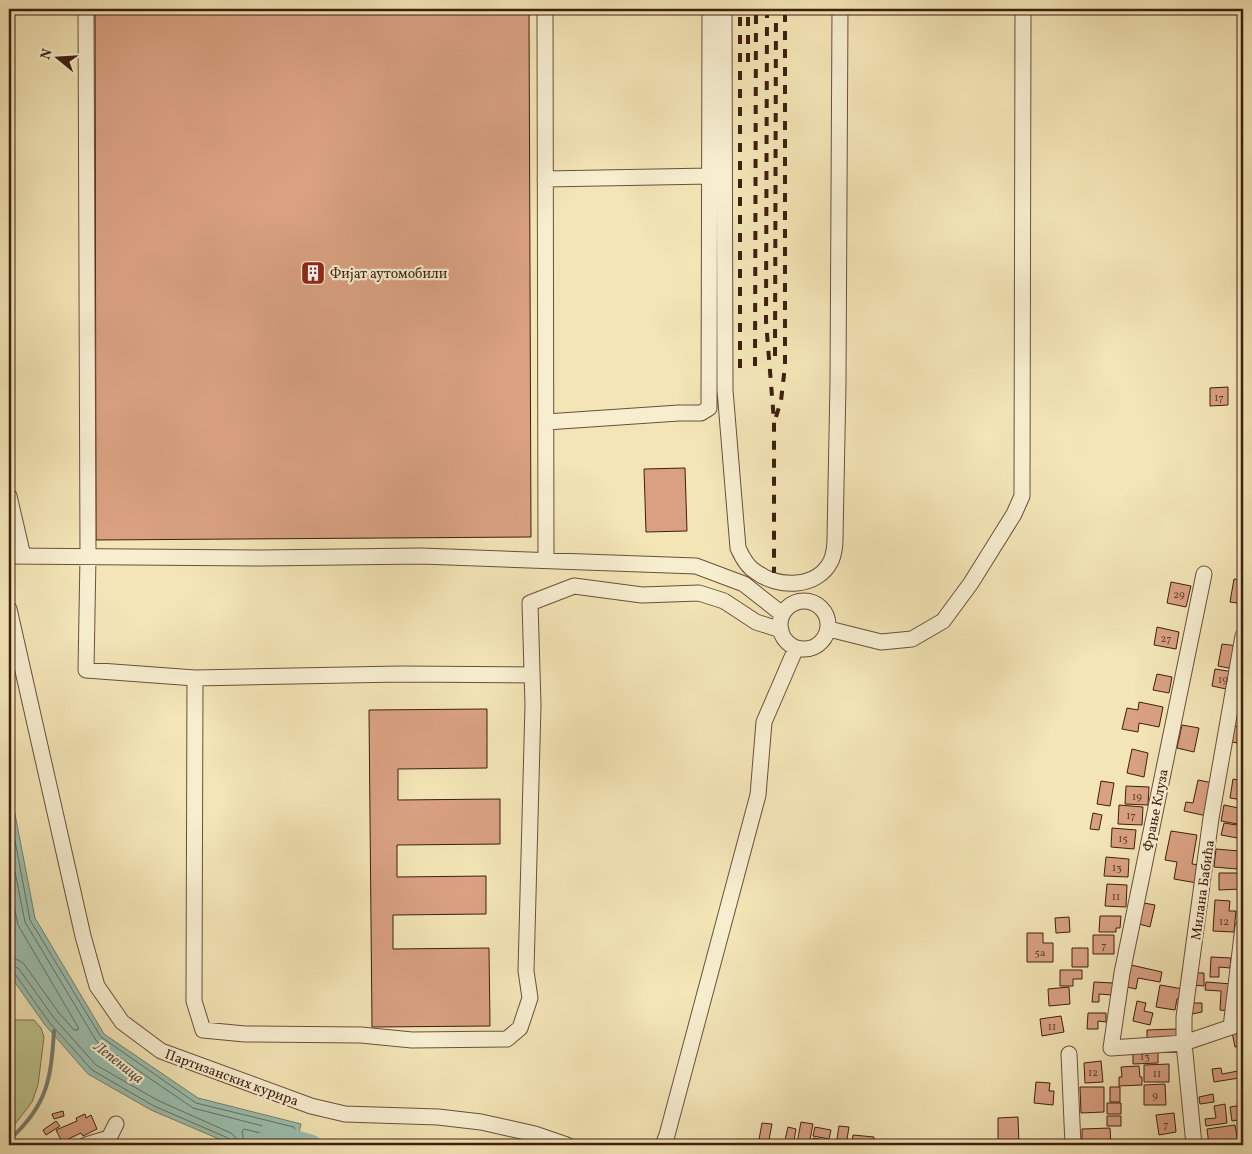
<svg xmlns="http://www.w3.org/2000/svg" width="1252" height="1154" viewBox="0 0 1252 1154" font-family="Vollkorn,serif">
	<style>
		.green { fill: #bdc48d; stroke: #7e724e }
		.water { fill: #9bbfaf; stroke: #767f6f }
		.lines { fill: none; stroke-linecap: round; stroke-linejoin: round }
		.shore { stroke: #6c6f60; stroke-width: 1 }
		.stream { stroke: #767f6f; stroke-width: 4 }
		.river { stroke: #9bbfaf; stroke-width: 21 }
		.building { fill: #d9a182; stroke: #3e1f10 }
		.minor-casing { stroke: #6b503a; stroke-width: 17 }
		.minor { stroke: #f7eed0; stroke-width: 15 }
		.rail { stroke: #3e1f10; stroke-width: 4; stroke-dasharray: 9 9; stroke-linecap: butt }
		.labels { text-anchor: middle; stroke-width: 4.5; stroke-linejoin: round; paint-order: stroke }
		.number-label { font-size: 11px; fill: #65402c }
		.poi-label { font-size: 14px; fill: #3e1f10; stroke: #f7eed0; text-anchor: start }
		.street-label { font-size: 14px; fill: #3e1f10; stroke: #f7eed0 }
		.water-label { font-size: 15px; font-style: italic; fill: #5a4f40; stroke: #f7eed0 }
	</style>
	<rect width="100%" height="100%" fill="#f3e5b6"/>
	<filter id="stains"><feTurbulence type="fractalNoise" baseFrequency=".004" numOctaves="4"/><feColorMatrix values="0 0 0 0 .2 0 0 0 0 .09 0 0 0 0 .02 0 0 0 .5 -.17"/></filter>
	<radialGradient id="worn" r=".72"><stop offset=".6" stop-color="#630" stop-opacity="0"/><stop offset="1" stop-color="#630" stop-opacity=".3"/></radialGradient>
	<path class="green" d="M 9,1018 L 16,1020 L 34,1020 L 41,1028 L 44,1037 L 38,1085 L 32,1102 L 9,1132 Z"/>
	<path class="water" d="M 9,783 L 35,918 L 104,1034 L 198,1098 L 301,1124 L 296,1145 L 233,1145 L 151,1110 L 88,1074 L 45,1025 L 9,974 Z"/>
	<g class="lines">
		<path class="shore" d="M 9,809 L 30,920 L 101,1037 L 196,1103 L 294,1127 L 295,1130 L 291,1145
			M 9,842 L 25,922 L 97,1042 L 193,1108 L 286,1132 L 287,1134 L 285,1145
			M 9,882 L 18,925 L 78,1027 L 78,1030 L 74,1030 L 59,1013 L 24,964 L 18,960 L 9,958
			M 9,966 L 14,966 L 19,969 L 54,1018 L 96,1065 L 157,1100 L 231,1133 L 236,1138 L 238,1145
			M 9,972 L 15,974 L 49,1022 L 92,1070 L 154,1106 L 228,1138 L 231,1141 L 232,1145
			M 245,1145 L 242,1132 L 244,1129 L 277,1137 L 278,1145"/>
		<path class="stream" d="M 9,1140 C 47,1106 51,1080 54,1031
			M 308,1143 L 347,1142 L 475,1145"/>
		<path class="river" d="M 270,1133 L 311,1145"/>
	</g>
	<path class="building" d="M 95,9 L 529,9 L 531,537 L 96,540 Z
		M 1228,387 L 1228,405 L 1210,406 L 1210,388 Z
		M 685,468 L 687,531 L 646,532 L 644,469 Z
		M 1234,579 L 1243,580 L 1243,604 L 1230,602 Z
		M 1171,582 L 1191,586 L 1186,607 L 1167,603 Z
		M 1157,627 L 1179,632 L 1176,649 L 1154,645 Z
		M 1222,644 L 1238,646 L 1234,669 L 1218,666 Z
		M 1215,669 L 1234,672 L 1231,690 L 1212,686 Z
		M 1157,674 L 1172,677 L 1169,693 L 1153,690 Z
		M 1139,702 L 1163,707 L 1159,727 L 1139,723 L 1138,732 L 1122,729 L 1127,708 L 1138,710 Z
		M 487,709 L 487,768 L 398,769 L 398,800 L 500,799 L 500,844 L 397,845 L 397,877 L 486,876 L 486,914 L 393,915 L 393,949 L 489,948 L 490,1026 L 372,1027 L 369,710 Z
		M 1182,725 L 1199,728 L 1194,752 L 1177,748 Z
		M 1234,726 L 1243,728 L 1243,744 L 1232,742 Z
		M 1132,749 L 1148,753 L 1144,777 L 1127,773 Z
		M 1233,779 L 1243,781 L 1243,800 L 1230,798 Z
		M 1198,780 L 1213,783 L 1207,816 L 1184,811 L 1186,802 L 1193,803 Z
		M 1101,781 L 1114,783 L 1110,806 L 1097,804 Z
		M 1126,786 L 1149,787 L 1148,805 L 1125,804 Z
		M 1119,805 L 1143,807 L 1142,825 L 1118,824 Z
		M 1224,805 L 1243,809 L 1243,825 L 1221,821 Z
		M 1093,813 L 1102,815 L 1099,830 L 1090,829 Z
		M 1224,823 L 1243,826 L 1243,839 L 1221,835 Z
		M 1112,828 L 1136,830 L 1134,849 L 1111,847 Z
		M 1171,831 L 1197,835 L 1192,864 L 1200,865 L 1197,883 L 1174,879 L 1177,862 L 1165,860 Z
		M 1216,849 L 1239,851 L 1237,869 L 1214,867 Z
		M 1106,857 L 1129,859 L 1128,877 L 1104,876 Z
		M 1219,873 L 1240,873 L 1241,889 L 1219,890 Z
		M 1107,884 L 1127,885 L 1126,907 L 1105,906 Z
		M 1215,900 L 1230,901 L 1229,911 L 1236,911 L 1234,932 L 1213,931 Z
		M 1144,903 L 1155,905 L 1150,927 L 1139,924 Z
		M 1100,916 L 1121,916 L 1120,928 L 1116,928 L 1116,932 L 1099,932 Z
		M 1069,917 L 1070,932 L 1056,933 L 1055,918 Z
		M 1027,933 L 1043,933 L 1043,943 L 1053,943 L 1053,962 L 1027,962 Z
		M 1093,935 L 1114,935 L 1114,954 L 1093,954 Z
		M 1072,948 L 1088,948 L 1088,967 L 1072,967 Z
		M 1211,957 L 1231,958 L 1230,968 L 1219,967 L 1219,977 L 1210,977 Z
		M 1131,965 L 1162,972 L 1160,982 L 1138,978 L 1136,989 L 1127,987 Z
		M 1060,970 L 1082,970 L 1082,979 L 1073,979 L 1073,986 L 1060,986 Z
		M 1194,973 L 1204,973 L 1204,986 L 1194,985 Z
		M 1094,982 L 1113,983 L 1112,995 L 1099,994 L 1099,1002 L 1092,1002 Z
		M 1206,982 L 1232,984 L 1230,1011 L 1220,1010 L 1221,991 L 1205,990 Z
		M 1160,985 L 1183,989 L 1181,999 L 1177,999 L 1175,1010 L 1156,1007 Z
		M 1069,987 L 1070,1004 L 1049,1006 L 1048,989 Z
		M 1137,1001 L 1146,1003 L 1144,1011 L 1153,1013 L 1150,1025 L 1133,1021 Z
		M 1192,1003 L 1202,1003 L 1202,1012 L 1192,1014 Z
		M 1088,1013 L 1106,1013 L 1106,1022 L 1098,1021 L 1098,1029 L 1087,1029 Z
		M 1061,1016 L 1064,1032 L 1042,1036 L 1040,1019 Z
		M 1177,1029 L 1177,1040 L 1147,1041 L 1147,1030 Z
		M 1243,1030 L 1243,1046 L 1235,1047 L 1232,1032 Z
		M 1133,1049 L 1158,1049 L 1158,1063 L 1133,1064 Z
		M 1101,1061 L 1103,1082 L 1085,1083 L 1084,1063 Z
		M 1169,1064 L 1169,1082 L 1144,1082 L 1144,1065 Z
		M 1139,1066 L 1140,1077 L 1142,1077 L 1142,1085 L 1119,1086 L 1119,1077 L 1122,1077 L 1121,1067 Z
		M 1221,1068 L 1222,1074 L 1238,1071 L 1239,1078 L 1214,1082 L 1212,1069 Z
		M 1036,1082 L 1050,1083 L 1049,1091 L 1054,1091 L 1053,1105 L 1034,1103 Z
		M 1165,1084 L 1166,1105 L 1144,1105 L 1144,1085 Z
		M 1080,1087 L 1104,1087 L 1104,1112 L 1081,1113 Z
		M 1110,1087 L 1120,1087 L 1120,1102 L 1110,1102 Z
		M 1213,1094 L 1214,1102 L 1200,1104 L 1199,1097 Z
		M 1107,1103 L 1121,1103 L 1121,1114 L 1107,1114 Z
		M 1225,1104 L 1227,1123 L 1206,1126 L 1205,1119 L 1216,1118 L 1214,1106 Z
		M 1243,1105 L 1243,1119 L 1232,1121 L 1230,1107 Z
		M 63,1111 L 64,1116 L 54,1119 L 52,1114 Z
		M 1174,1113 L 1176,1132 L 1159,1135 L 1156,1115 Z
		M 85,1114 L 86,1118 L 91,1115 L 97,1129 L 83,1136 L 81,1133 L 62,1142 L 56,1130 L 77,1121 L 76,1118 Z
		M 1107,1116 L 1121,1116 L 1121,1126 L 1107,1126 Z
		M 1018,1117 L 1019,1144 L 998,1145 L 998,1118 Z
		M 56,1121 L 60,1126 L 46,1135 L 43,1130 Z
		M 801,1122 L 813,1124 L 809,1145 L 797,1143 Z
		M 762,1123 L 772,1124 L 768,1145 L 758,1145 Z
		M 1235,1125 L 1238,1142 L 1209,1145 L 1207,1129 Z
		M 839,1126 L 849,1127 L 846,1145 L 836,1145 Z
		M 788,1127 L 796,1129 L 794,1141 L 785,1140 Z
		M 815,1127 L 831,1130 L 829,1139 L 813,1136 Z
		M 1110,1128 L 1111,1145 L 1082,1145 L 1082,1129 Z
		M 853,1135 L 874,1137 L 873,1145 L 852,1144 Z
		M 813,1138 L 825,1140 L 824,1145 L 812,1145 Z
		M 1175,1141 L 1175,1145 L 1157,1145 L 1157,1142 Z"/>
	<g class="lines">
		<defs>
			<path id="minor" d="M 86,9 L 88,556 L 86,670 L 195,678 L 401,674 L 532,675
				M 545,9 L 546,560
				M 724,9 L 725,390 L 738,548 C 742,557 747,567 756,572 C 778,588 817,589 831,561 C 834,554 835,547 835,539 L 838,383 L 840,9
				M 545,179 L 710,176
				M 546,422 L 679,413 L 701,413 L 709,408 L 710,9
				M 9,496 L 23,556
				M 9,556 L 262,558 L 421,556 L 696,566 L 744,584 L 782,614
				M 1204,574 L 1122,973 L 1111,1048 L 1184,1043 L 1243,1023
				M780 625a24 24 0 1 1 48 0a24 24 0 1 1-48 0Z
				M 9,609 L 83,936 L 97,986 L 122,1022 L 161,1051 L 311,1106 L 345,1114 L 438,1117 L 481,1122 L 535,1134 L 567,1145
				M 829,629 L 881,642 L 912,639 L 943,621 L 971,583 L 1014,514 L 1022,496 L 1023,9
				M 195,678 L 194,1001 L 203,1030 L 245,1034 L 361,1035 L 412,1040 L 507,1039 L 520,1028 L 530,998 L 526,971 L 533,705 L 530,603 L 574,586 L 642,595 L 699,593 L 724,601 L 756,622 L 781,630
				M 1231,1027 L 1243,927
				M 1069,1054 L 1073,1145
				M 86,1145 L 109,1138 L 116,1124
				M 663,1145 L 667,1135 L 758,795 L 764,722 L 796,648
				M 1194,1145 L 1184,1043 L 1184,1017 L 1211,818 L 1243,636"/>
		</defs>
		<use href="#minor" class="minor-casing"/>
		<use href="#minor" class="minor"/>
		<path class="rail" d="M 767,9 L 766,321 L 774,421 L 774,573
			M 748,62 L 748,9
			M 775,356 L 776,9
			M 755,366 L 756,9
			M 740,368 L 740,9
			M 776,417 L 781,401 L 785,366 L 785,9"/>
	</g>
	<defs>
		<symbol id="building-square" viewBox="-11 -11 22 22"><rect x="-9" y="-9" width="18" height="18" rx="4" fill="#8f2418" stroke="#f7eed0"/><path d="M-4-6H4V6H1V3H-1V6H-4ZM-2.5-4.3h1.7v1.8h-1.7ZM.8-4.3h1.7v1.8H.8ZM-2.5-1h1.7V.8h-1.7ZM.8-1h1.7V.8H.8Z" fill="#fff"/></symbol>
	</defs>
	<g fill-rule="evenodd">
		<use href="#building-square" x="299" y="259" width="28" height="28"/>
	</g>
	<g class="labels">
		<g class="number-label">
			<text x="1219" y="401">17</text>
			<text x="1179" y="598">29</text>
			<text x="1166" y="642">27</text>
			<text x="1223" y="683">19</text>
			<text x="1137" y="800">19</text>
			<text x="1131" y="819">17</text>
			<text x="1123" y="842">15</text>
			<text x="1117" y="871">13</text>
			<text x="1116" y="900">11</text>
			<text x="1224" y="925">12</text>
			<text x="1104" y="949">7</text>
			<text x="1040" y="956">5a</text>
			<text x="1052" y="1030">11</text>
			<text x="1145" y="1060">13</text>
			<text x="1093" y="1076">12</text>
			<text x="1157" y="1077">11</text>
			<text x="1155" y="1099">9</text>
			<text x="1166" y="1128">7</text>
		</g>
		<g class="poi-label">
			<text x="330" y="278">Фијат аутомобили</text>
		</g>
		<g class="street-label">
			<text transform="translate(1155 810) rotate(-79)" y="5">Фрање Клуза</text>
			<text transform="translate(1202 890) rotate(-82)" y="5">Милана Бабића</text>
			<text transform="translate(232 1077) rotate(20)" y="5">Партизанских курира</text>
		</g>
		<g class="water-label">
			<text transform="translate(119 1062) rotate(38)" y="5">Лепеница</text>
		</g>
	</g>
	<rect width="1252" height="1154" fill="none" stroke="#f3e5b6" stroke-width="30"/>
	<rect x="10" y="10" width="1232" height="1134" fill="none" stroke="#3e1f10" stroke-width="2.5"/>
	<rect x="15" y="15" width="1222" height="1124" fill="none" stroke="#3e1f10"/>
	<g transform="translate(58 58) rotate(288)" stroke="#f7eed0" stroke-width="4" paint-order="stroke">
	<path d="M0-4L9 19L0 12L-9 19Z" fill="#3e1f10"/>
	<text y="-8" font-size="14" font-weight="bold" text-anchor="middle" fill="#3e1f10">N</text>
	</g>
	<rect width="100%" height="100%" filter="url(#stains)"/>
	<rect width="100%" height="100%" fill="url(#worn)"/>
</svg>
